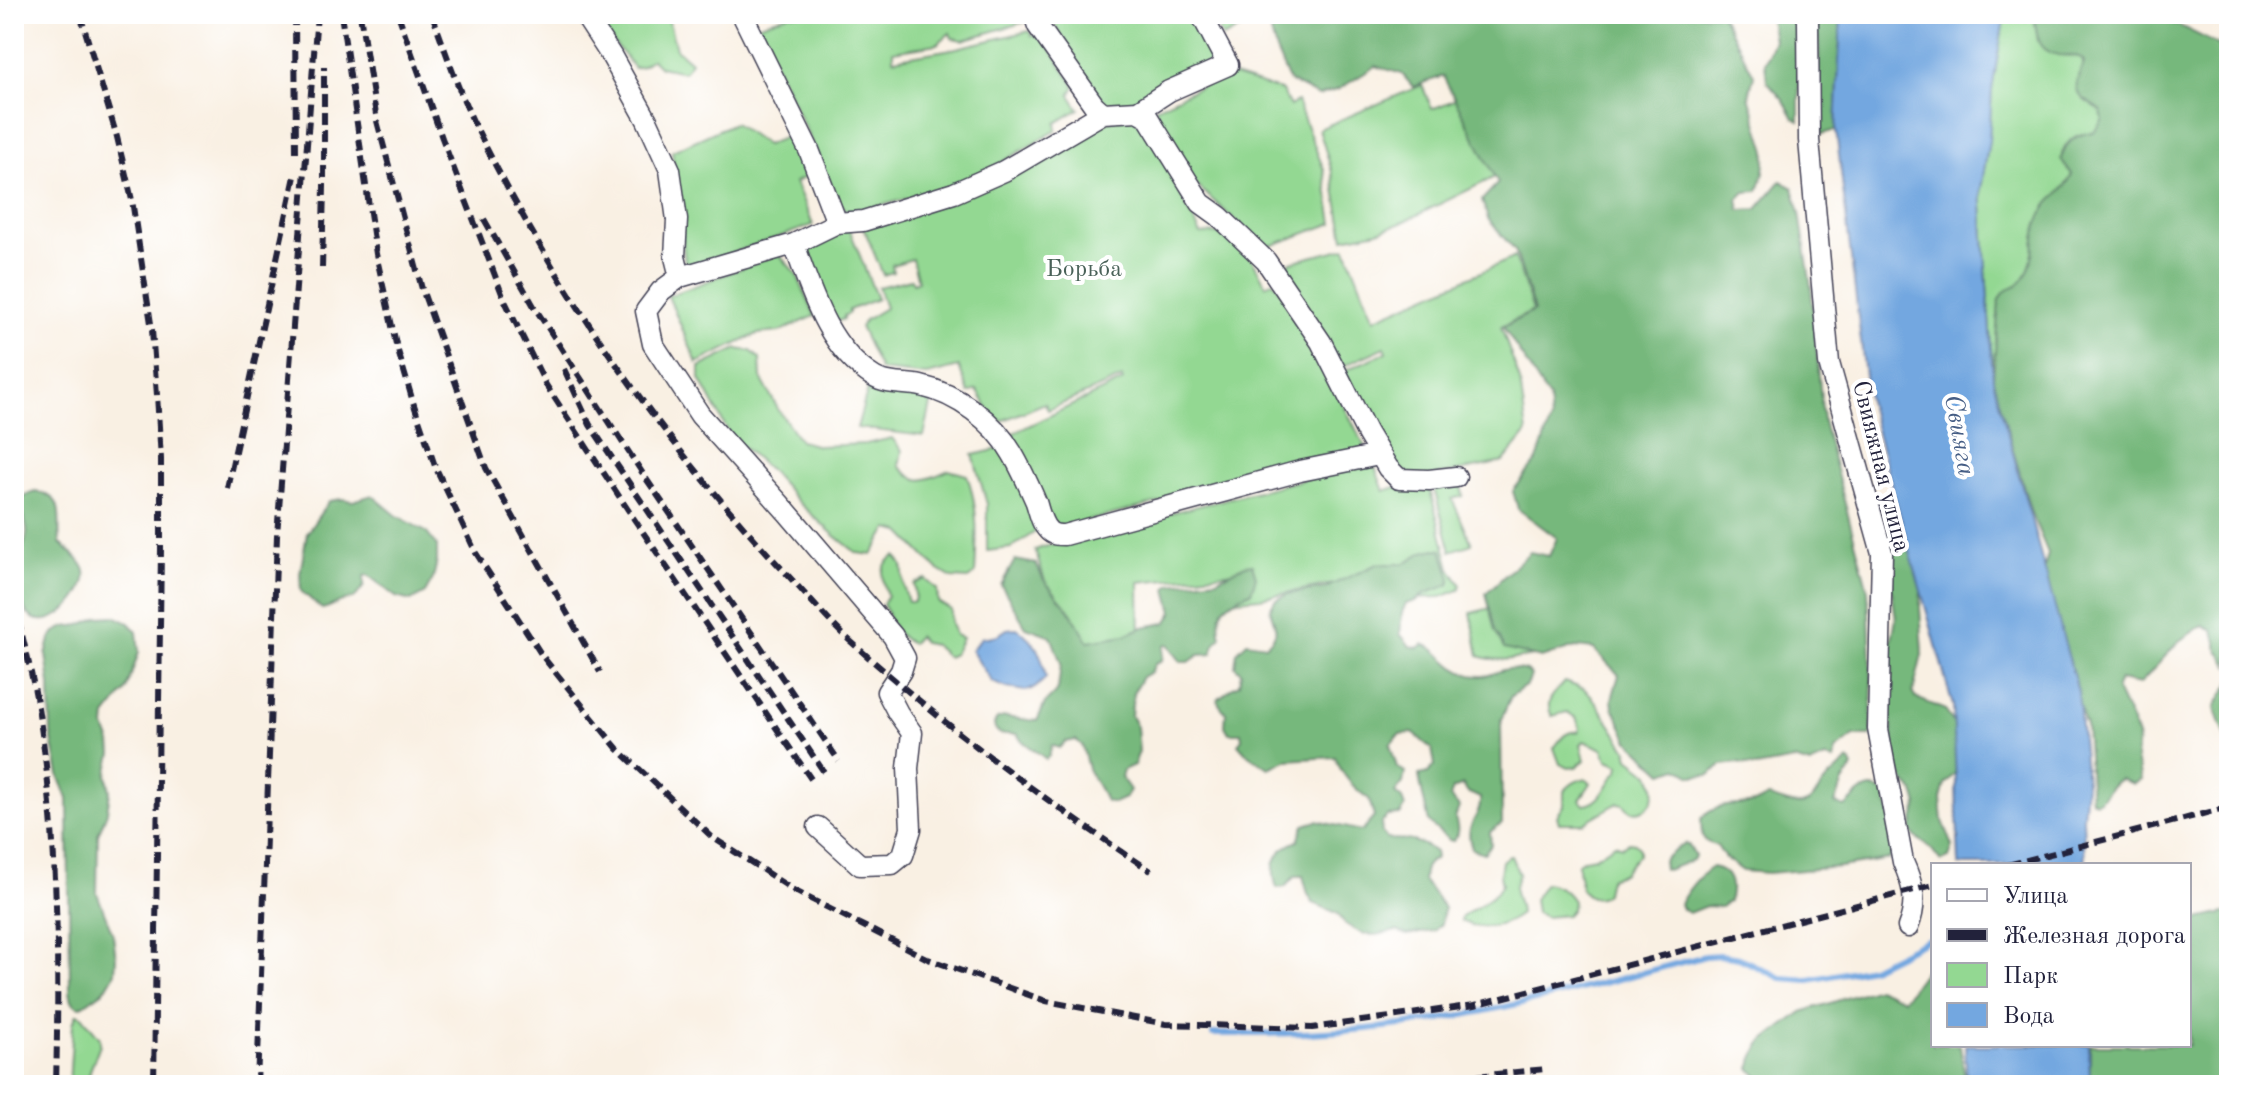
<svg xmlns="http://www.w3.org/2000/svg" width="2243" height="1099" viewBox="0 0 2243 1099" font-family="'Old Standard TT',serif">
	<style>
		.green { fill: #93d892; stroke: #5a7d66; stroke-width: 2 }
		.forest { fill: #76b87c; stroke: #4c6d5c; stroke-width: 2 }
		.water { fill: #73a7e0; stroke: #4a648e; stroke-width: 2 }
		.lines { fill: none; stroke-linecap: round; stroke-linejoin: round }
		.stream { stroke: #73a7e0; stroke-width: 6 }
		.street-casing { stroke: #424154; stroke-width: 23 }
		.street { stroke: #fff; stroke-width: 20 }
		.rail { stroke: #22223b; stroke-width: 6; stroke-dasharray: 12 6; stroke-linecap: butt }
		.labels { text-anchor: middle; stroke-width: 8; stroke-linejoin: round; paint-order: stroke }
		.park-label { font-size: 24px; fill: #4a6259; stroke: #fff }
		.street-label { font-size: 24px; fill: #22223b; stroke: #fff }
		.water-label { font-size: 26px; font-style: italic; fill: #465e85; stroke: #fff }
	</style>
	<rect width="100%" height="100%" fill="#fff"/>
	<filter id="ink" filterUnits="userSpaceOnUse"><feTurbulence type="fractalNoise" baseFrequency=".0125" numOctaves="2"/><feDisplacementMap in="SourceGraphic" scale="16" xChannelSelector="R" yChannelSelector="G"/><feConvolveMatrix kernelMatrix="1 2 1 2 8 2 1 2 1" color-interpolation-filters="sRGB"/></filter>
	<filter id="wash" filterUnits="userSpaceOnUse"><feTurbulence type="fractalNoise" baseFrequency=".006" numOctaves="4" result="noise"/><feDisplacementMap in="SourceGraphic" scale="32" xChannelSelector="R" yChannelSelector="G"/><feGaussianBlur stdDeviation="1.8" result="paint"/><feColorMatrix in="noise" values="0 0 0 0 0 0 0 0 0 0 0 0 0 0 0 0 0 1.4 0 .05"/><feComposite in="paint" operator="in"/></filter>
	<g filter="url(#wash)">
		<rect width="100%" height="100%" fill="#f9f0e3"/>
		<path class="green" d="M 594,14 L 669,14 L 668,18 L 676,49 L 691,62 L 684,72 L 660,67 L 652,59 L 642,66 L 634,68 L 609,37 Z
			M 790,14 L 1022,14 L 1025,22 L 963,40 L 952,38 L 950,33 L 937,44 L 893,51 L 893,59 L 952,49 L 1030,31 L 1032,36 L 1041,34 L 1075,86 L 1070,95 L 1079,109 L 1056,123 L 1057,130 L 995,166 L 955,186 L 853,213 L 847,211 L 840,204 L 757,25 Z
			M 1050,14 L 1196,14 L 1221,57 L 1131,102 L 1107,103 L 1099,96 L 1063,41 Z
			M 1210,14 L 1268,14 L 1223,38 Z
			M 2005,14 L 2034,14 L 2038,41 L 2070,56 L 2080,57 C 2086,64 2083,68 2079,75 L 2084,100 L 2101,111 L 2103,120 L 2094,132 C 2091,133 2082,134 2079,135 C 2070,138 2058,152 2063,163 C 2065,167 2069,170 2072,174 C 2066,192 2046,199 2039,221 C 2033,238 2035,261 2025,277 C 2017,291 2007,282 1999,302 L 1993,379 L 1981,189 L 1989,141 L 1992,90 Z
			M 1227,74 L 1282,91 L 1290,106 L 1297,102 L 1324,170 L 1333,223 L 1265,248 L 1193,182 L 1157,116 L 1155,108 Z
			M 1422,85 L 1432,109 L 1464,96 L 1499,175 L 1399,224 L 1378,231 L 1344,238 L 1332,172 L 1319,129 Z
			M 1134,117 L 1153,133 L 1160,154 L 1201,234 C 1242,230 1249,254 1266,285 L 1273,281 L 1294,308 L 1365,447 L 1358,452 L 1060,528 L 1051,521 L 1009,435 L 1123,381 L 1122,378 L 1048,410 L 1045,403 L 997,423 L 977,390 L 969,393 L 959,367 L 927,375 L 880,370 L 860,327 L 865,320 L 885,308 L 878,287 L 911,279 L 913,283 L 918,281 L 912,259 L 892,265 L 893,272 L 883,275 L 863,226 L 1102,122 Z
			M 734,123 L 766,145 L 790,135 L 808,176 L 795,182 L 813,225 L 695,266 L 687,265 L 685,262 L 672,151 Z
			M 849,228 L 877,299 L 849,310 L 849,313 L 844,316 L 844,319 L 833,323 L 807,255 L 809,241 Z
			M 1346,248 L 1374,319 L 1515,257 L 1533,311 L 1501,327 L 1520,381 L 1527,433 L 1503,462 L 1429,477 L 1400,474 L 1343,371 L 1387,352 L 1385,347 L 1341,367 L 1282,269 L 1291,262 Z
			M 779,254 L 797,275 L 815,316 L 779,332 L 757,334 L 697,363 L 668,296 Z
			M 737,349 L 751,351 L 760,359 L 761,378 L 778,409 L 800,441 L 819,446 L 866,444 L 892,438 L 902,451 L 899,466 C 918,487 925,480 949,470 L 967,475 C 979,508 977,539 975,574 L 968,579 L 952,578 L 937,569 L 901,532 L 888,529 L 872,555 L 857,553 L 834,535 L 798,502 L 773,473 L 731,437 L 700,379 L 700,367 Z
			M 869,385 L 933,395 L 924,436 L 857,428 Z
			M 1003,448 L 1038,530 L 1011,548 L 987,551 L 987,504 L 973,455 Z
			M 1373,462 L 1384,491 L 1399,486 L 1429,486 L 1450,568 L 1461,585 L 1459,590 L 1441,597 L 1415,598 L 1399,571 L 1260,598 L 1237,600 L 1235,596 L 1235,572 L 1139,582 L 1140,642 L 1087,659 L 1054,609 L 1035,550 L 1075,537 Z
			M 1460,480 L 1463,496 L 1452,499 L 1472,544 L 1451,551 L 1433,485 Z
			M 895,556 C 907,566 901,575 904,588 C 905,593 907,598 908,602 L 914,602 L 915,595 L 914,584 L 925,579 L 937,589 L 938,602 L 951,610 L 951,623 L 955,635 L 962,638 L 954,654 L 947,657 L 934,645 L 924,643 L 918,636 L 911,644 C 904,640 895,632 891,624 C 887,617 889,612 883,605 L 887,595 C 881,579 879,565 895,556 Z
			M 1551,593 L 1565,650 C 1541,654 1502,665 1479,656 L 1471,613 Z
			M 1564,682 L 1584,689 L 1591,695 L 1627,750 L 1629,758 L 1650,774 C 1652,780 1656,788 1654,795 C 1652,810 1633,819 1624,804 L 1618,803 L 1583,823 L 1559,823 L 1557,816 L 1564,806 L 1564,791 C 1571,784 1577,779 1587,779 L 1591,783 L 1580,800 L 1584,805 C 1605,802 1606,782 1619,770 L 1620,765 L 1607,760 L 1603,749 L 1584,741 L 1581,745 L 1585,760 L 1576,767 L 1569,768 L 1560,764 L 1554,748 C 1561,739 1565,730 1578,732 L 1580,728 L 1576,718 L 1567,712 L 1552,716 C 1543,701 1555,693 1564,682 Z
			M 1629,842 L 1635,843 L 1639,847 L 1639,854 L 1622,874 L 1611,877 L 1608,882 L 1606,893 C 1597,901 1589,898 1581,889 C 1581,880 1577,872 1578,863 L 1584,859 L 1595,857 L 1615,844 L 1622,847 Z
			M 1511,856 L 1519,874 C 1509,897 1520,895 1520,914 C 1504,927 1481,931 1461,921 L 1461,918 C 1475,906 1491,902 1502,885 L 1500,875 L 1502,861 L 1507,857 Z
			M 1545,883 C 1558,885 1566,890 1573,901 L 1572,909 L 1567,915 L 1546,917 L 1536,913 L 1534,899 Z
			M 77,1014 L 82,1016 L 100,1038 L 100,1044 L 90,1071 L 88,1085 L 69,1085 L 73,1023 Z"/>
		<path class="forest" d="M 1283,14 L 1721,14 L 1754,75 L 1749,96 L 1766,151 L 1764,172 L 1758,191 L 1745,192 L 1738,199 L 1740,210 L 1757,209 L 1781,181 L 1793,188 L 1800,213 L 1811,287 L 1823,421 L 1868,590 L 1872,685 L 1871,736 L 1854,736 L 1836,750 L 1834,760 L 1825,758 L 1810,765 L 1794,760 L 1756,767 L 1738,763 L 1722,765 L 1709,775 L 1692,776 L 1678,768 L 1663,773 L 1629,741 L 1613,707 L 1612,699 L 1619,675 L 1594,649 L 1576,647 L 1541,658 L 1504,649 L 1495,631 L 1486,593 L 1530,552 L 1549,556 L 1557,538 L 1518,509 L 1513,491 L 1537,460 L 1551,420 L 1549,399 L 1503,327 L 1534,311 L 1516,252 L 1488,219 L 1482,200 L 1498,183 L 1443,76 L 1413,87 L 1402,74 L 1376,66 L 1339,89 L 1318,96 L 1289,81 L 1276,51 L 1271,32 Z
			M 1769,14 L 1799,14 L 1799,121 L 1794,118 L 1783,99 L 1767,81 L 1765,62 L 1774,40 Z
			M 1813,14 L 1841,14 L 1836,130 L 1822,134 C 1811,95 1827,53 1813,14 Z
			M 2034,14 L 2169,14 L 2174,23 L 2229,50 L 2229,666 L 2218,650 L 2213,630 L 2203,625 L 2179,641 L 2140,684 L 2119,680 L 2116,688 L 2138,736 L 2136,760 L 2141,780 L 2133,784 L 2120,779 C 2109,785 2107,796 2096,802 L 2091,800 L 2086,726 L 2060,649 L 2038,594 L 2048,553 L 2031,513 L 1993,379 L 1999,302 C 2007,282 2017,291 2025,277 C 2035,261 2033,238 2039,221 C 2046,199 2066,192 2072,174 L 2061,159 C 2066,141 2076,134 2094,132 L 2103,120 L 2101,111 C 2090,102 2074,98 2077,81 C 2079,74 2083,69 2084,61 C 2078,55 2075,56 2066,56 C 2037,54 2037,38 2034,14 Z
			M 35,492 C 68,496 57,518 60,543 C 68,551 82,560 85,571 C 90,595 48,636 28,614 C 24,610 23,603 21,597 C 18,590 14,581 14,573 C 14,558 27,547 27,532 C 27,515 7,500 35,492 Z
			M 372,495 L 396,515 L 426,532 L 437,546 L 437,561 L 433,579 L 425,593 L 411,601 L 396,597 L 368,575 L 364,576 L 364,586 L 354,599 C 338,599 335,607 322,609 L 301,591 L 300,574 L 307,533 L 329,501 L 342,499 L 353,501 Z
			M 1891,523 L 1897,525 L 1913,545 L 1922,573 L 1920,608 L 1923,651 L 1913,692 L 1916,698 L 1944,709 L 1958,729 L 1960,768 L 1945,784 L 1941,799 L 1943,821 L 1953,846 L 1949,858 L 1941,861 C 1936,856 1934,851 1929,847 C 1923,839 1917,842 1911,831 L 1918,805 L 1914,792 L 1905,783 L 1896,764 L 1890,713 L 1889,688 L 1893,671 L 1889,652 L 1896,619 L 1885,543 L 1886,529 Z
			M 1435,549 L 1442,550 L 1451,579 L 1449,585 L 1424,594 L 1416,601 L 1406,604 C 1399,615 1402,622 1400,634 L 1410,646 L 1419,648 L 1423,644 C 1441,649 1449,670 1471,675 C 1489,679 1494,671 1508,669 C 1514,668 1522,670 1527,671 L 1531,675 L 1528,684 L 1511,696 L 1501,720 L 1502,823 L 1490,832 L 1491,845 L 1484,853 L 1472,849 C 1462,821 1482,820 1480,798 L 1467,792 L 1463,785 L 1453,789 L 1450,797 L 1459,807 L 1455,818 C 1458,827 1459,833 1453,841 L 1449,840 C 1444,835 1433,828 1429,822 C 1428,819 1419,779 1419,775 L 1428,773 L 1435,765 L 1432,749 L 1413,733 L 1399,734 L 1390,745 L 1397,767 L 1405,772 L 1403,783 L 1395,793 L 1402,799 L 1405,807 L 1400,815 L 1388,816 L 1381,823 L 1382,833 L 1387,839 C 1406,839 1420,840 1435,852 L 1436,858 C 1425,864 1424,868 1423,880 L 1444,908 L 1441,924 L 1434,931 L 1407,935 L 1397,931 L 1375,935 L 1363,934 L 1345,924 L 1337,913 L 1313,903 L 1308,894 L 1303,876 L 1295,876 L 1285,887 L 1277,888 C 1269,865 1276,849 1298,841 L 1304,825 L 1317,821 L 1362,831 L 1374,817 L 1369,799 C 1352,787 1343,776 1335,757 L 1286,760 L 1269,768 L 1245,752 L 1238,744 L 1242,739 L 1241,733 L 1229,733 L 1225,726 L 1226,713 L 1219,704 L 1218,699 L 1231,688 L 1239,684 L 1241,672 L 1235,666 L 1237,652 L 1247,642 L 1266,645 C 1282,631 1274,626 1270,609 L 1275,600 L 1287,594 L 1325,588 L 1377,564 L 1403,564 L 1423,552 Z
			M 1015,560 L 1036,564 L 1044,580 L 1068,608 L 1088,641 L 1125,635 L 1143,627 L 1166,623 L 1173,612 L 1167,589 L 1171,584 L 1217,579 L 1245,565 L 1252,564 L 1256,577 L 1251,592 C 1228,601 1214,609 1221,637 L 1215,644 L 1212,654 L 1199,655 L 1189,662 L 1181,662 L 1168,644 L 1164,646 L 1162,661 L 1155,664 L 1151,672 L 1142,677 L 1133,693 L 1131,716 L 1137,727 L 1139,751 L 1134,765 L 1123,770 L 1121,777 L 1130,790 L 1125,798 L 1114,803 L 1106,801 L 1088,769 L 1082,745 L 1076,740 L 1065,742 L 1059,748 L 1052,745 L 1049,756 L 1046,759 L 1021,740 L 1017,734 L 1000,734 L 995,729 L 994,724 L 997,719 L 1004,717 L 1037,721 L 1045,703 L 1058,690 L 1061,663 L 1051,636 L 1026,627 L 1001,585 Z
			M 114,616 L 129,623 L 137,632 L 139,652 L 126,690 L 106,716 L 105,727 L 111,743 L 112,754 L 107,775 L 110,791 L 107,812 L 98,835 L 97,893 L 113,935 L 116,958 L 115,973 L 105,990 L 81,1007 C 72,1006 71,998 70,991 L 68,799 L 59,775 L 51,734 L 50,684 L 46,655 L 50,639 L 55,632 L 65,627 L 80,625 L 99,617 Z
			M 2229,684 L 2229,746 L 2215,707 Z
			M 1848,761 L 1851,763 L 1853,768 L 1843,782 L 1835,804 L 1845,807 C 1857,796 1869,779 1885,794 L 1897,843 L 1889,859 L 1840,867 L 1768,873 L 1743,871 L 1725,858 L 1717,846 L 1707,842 L 1702,836 L 1701,819 C 1721,797 1746,812 1768,797 C 1779,799 1788,805 1800,805 C 1815,804 1818,787 1828,779 C 1835,773 1841,767 1848,761 Z
			M 1685,843 L 1688,844 L 1695,856 L 1693,860 L 1667,870 L 1664,869 L 1663,860 Z
			M 1712,867 C 1731,870 1734,885 1729,901 L 1721,907 L 1706,906 L 1689,913 L 1682,909 L 1680,904 C 1686,892 1700,874 1712,867 Z
			M 2229,912 L 2229,1085 L 2090,1085 L 2090,1045 L 2189,1045 L 2189,921 Z
			M 1933,964 L 1933,1045 L 1960,1045 L 1966,1085 L 1765,1085 L 1750,1068 L 1760,1044 L 1802,1012 L 1877,988 L 1903,999 L 1925,970 Z"/>
		<path class="water" d="M 1841,14 L 2005,14 L 1992,90 L 1989,141 L 1981,189 L 1993,379 L 2078,692 L 2086,784 L 2083,818 L 2085,865 L 1959,865 L 1953,706 L 1868,401 L 1836,130 Z
			M 1017,628 C 1037,643 1042,654 1046,678 L 1035,688 L 1025,691 L 1006,688 L 992,682 L 971,650 L 981,638 L 998,635 L 1007,629 Z
			M 1965,1045 L 2089,1045 L 2090,1085 L 1967,1085 Z"/>
		<g class="lines">
			<path class="stream" d="M 1213,1034 C 1264,1034 1315,1034 1366,1029 C 1481,1018 1594,986 1705,956 L 1720,955 L 1739,958 L 1781,978 L 1809,980 L 1871,968 L 1933,937"/>
		</g>
	</g>
	<g filter="url(#ink)">
		<g class="lines">
			<defs>
				<path id="street" d="M 584,14 L 612,57 L 647,120 L 670,170 L 677,220 L 675,257 L 680,277
					M 742,14 L 809,150 L 837,223
					M 1034,14 L 1038,26 L 1094,105 L 1103,113 L 1138,111 L 1147,116 L 1201,203 L 1219,216 L 1266,261 L 1283,286 L 1321,342 L 1367,433 L 1388,468 L 1399,479 L 1429,480 L 1456,477
					M 1806,14 L 1808,20 L 1809,140 L 1829,363 L 1882,553 L 1878,729 L 1903,862 C 1913,884 1918,903 1908,927
					M 1138,111 L 1169,91 L 1228,65 L 1201,14
					M 794,244 C 811,291 828,349 874,377 C 886,385 907,383 921,386 C 957,394 994,421 1012,453 C 1021,468 1029,486 1036,502 C 1039,511 1041,523 1048,530 C 1052,535 1058,535 1064,535 L 1300,471 L 1379,455
					M 818,827 L 860,865 L 892,864 L 903,855 L 911,829 L 908,768 L 912,733 L 898,713 L 887,692 L 901,671 L 905,658 L 893,636 L 787,512 L 700,415 L 653,344 L 646,311 L 661,291 L 680,277 L 794,244 L 837,223 L 863,221 L 954,193 L 1004,171 L 1103,113"/>
			</defs>
			<use href="#street" class="street-casing"/>
			<use href="#street" class="street"/>
			<path class="rail" d="M 80,14 L 117,137 L 132,200 L 152,330 L 157,395 L 161,459 L 161,549 L 154,1085
				M 295,14 L 296,154
				M 341,14 L 376,254 L 396,344 L 413,402 L 435,466 L 476,553 L 543,657 L 617,748 L 712,837 L 795,891 L 928,959 L 1046,1001 L 1166,1024 L 1312,1028 L 1475,1005 L 1933,885
				M 360,14 L 377,121 L 422,289 L 486,468 L 600,672
				M 398,14 L 442,138 L 504,299 L 546,385 L 634,519 L 811,779
				M 432,14 C 445,49 457,87 473,121 C 553,285 658,436 782,569 C 804,592 825,618 848,639 C 943,725 1045,801 1151,871
				M 484,219 L 535,308 L 645,477 L 839,761
				M 322,268 L 324,187 L 324,66
				M 564,369 L 590,425 L 824,772
				M 227,488 L 295,176
				M 14,601 C 23,640 34,680 40,720 C 58,840 59,963 56,1085
				M 2008,865 L 2229,807
				M 257,1085 L 277,535 L 317,14
				M 938,1085 L 946,1080
				M 1387,1085 L 1546,1069"/>
		</g>
	</g>
	<g class="labels">
		<g class="park-label">
			<text x="1084" y="276">Борьба</text>
		</g>
		<g class="street-label">
			<text transform="translate(1882 466) rotate(76)" y="8">Свияжная улица</text>
		</g>
		<g class="water-label">
			<text transform="translate(1961 435) rotate(80)" y="9">Свияга</text>
		</g>
	</g>
	<rect width="2243" height="1099" fill="none" stroke="#fff" stroke-width="48"/>
	<rect x="1931" y="863" width="260" height="184" fill="#ffffff" stroke="#a7a7b1" stroke-width="2"/>
	<rect x="1947" y="889" width="40" height="12" fill="#ffffff" stroke="#a7a7b1" stroke-width="2"/>
	<text x="2003" y="903" font-size="24" fill="#22223b">Улица</text>
	<rect x="1947" y="929" width="40" height="12" fill="#22223b" stroke="#a7a7b1" stroke-width="2"/>
	<text x="2003" y="943" font-size="24" fill="#22223b">Железная дорога</text>
	<rect x="1947" y="963" width="40" height="24" fill="#93d892" stroke="#a7a7b1" stroke-width="2"/>
	<text x="2003" y="983" font-size="24" fill="#22223b">Парк</text>
	<rect x="1947" y="1003" width="40" height="24" fill="#73a7e0" stroke="#a7a7b1" stroke-width="2"/>
	<text x="2003" y="1023" font-size="24" fill="#22223b">Вода</text>
</svg>
